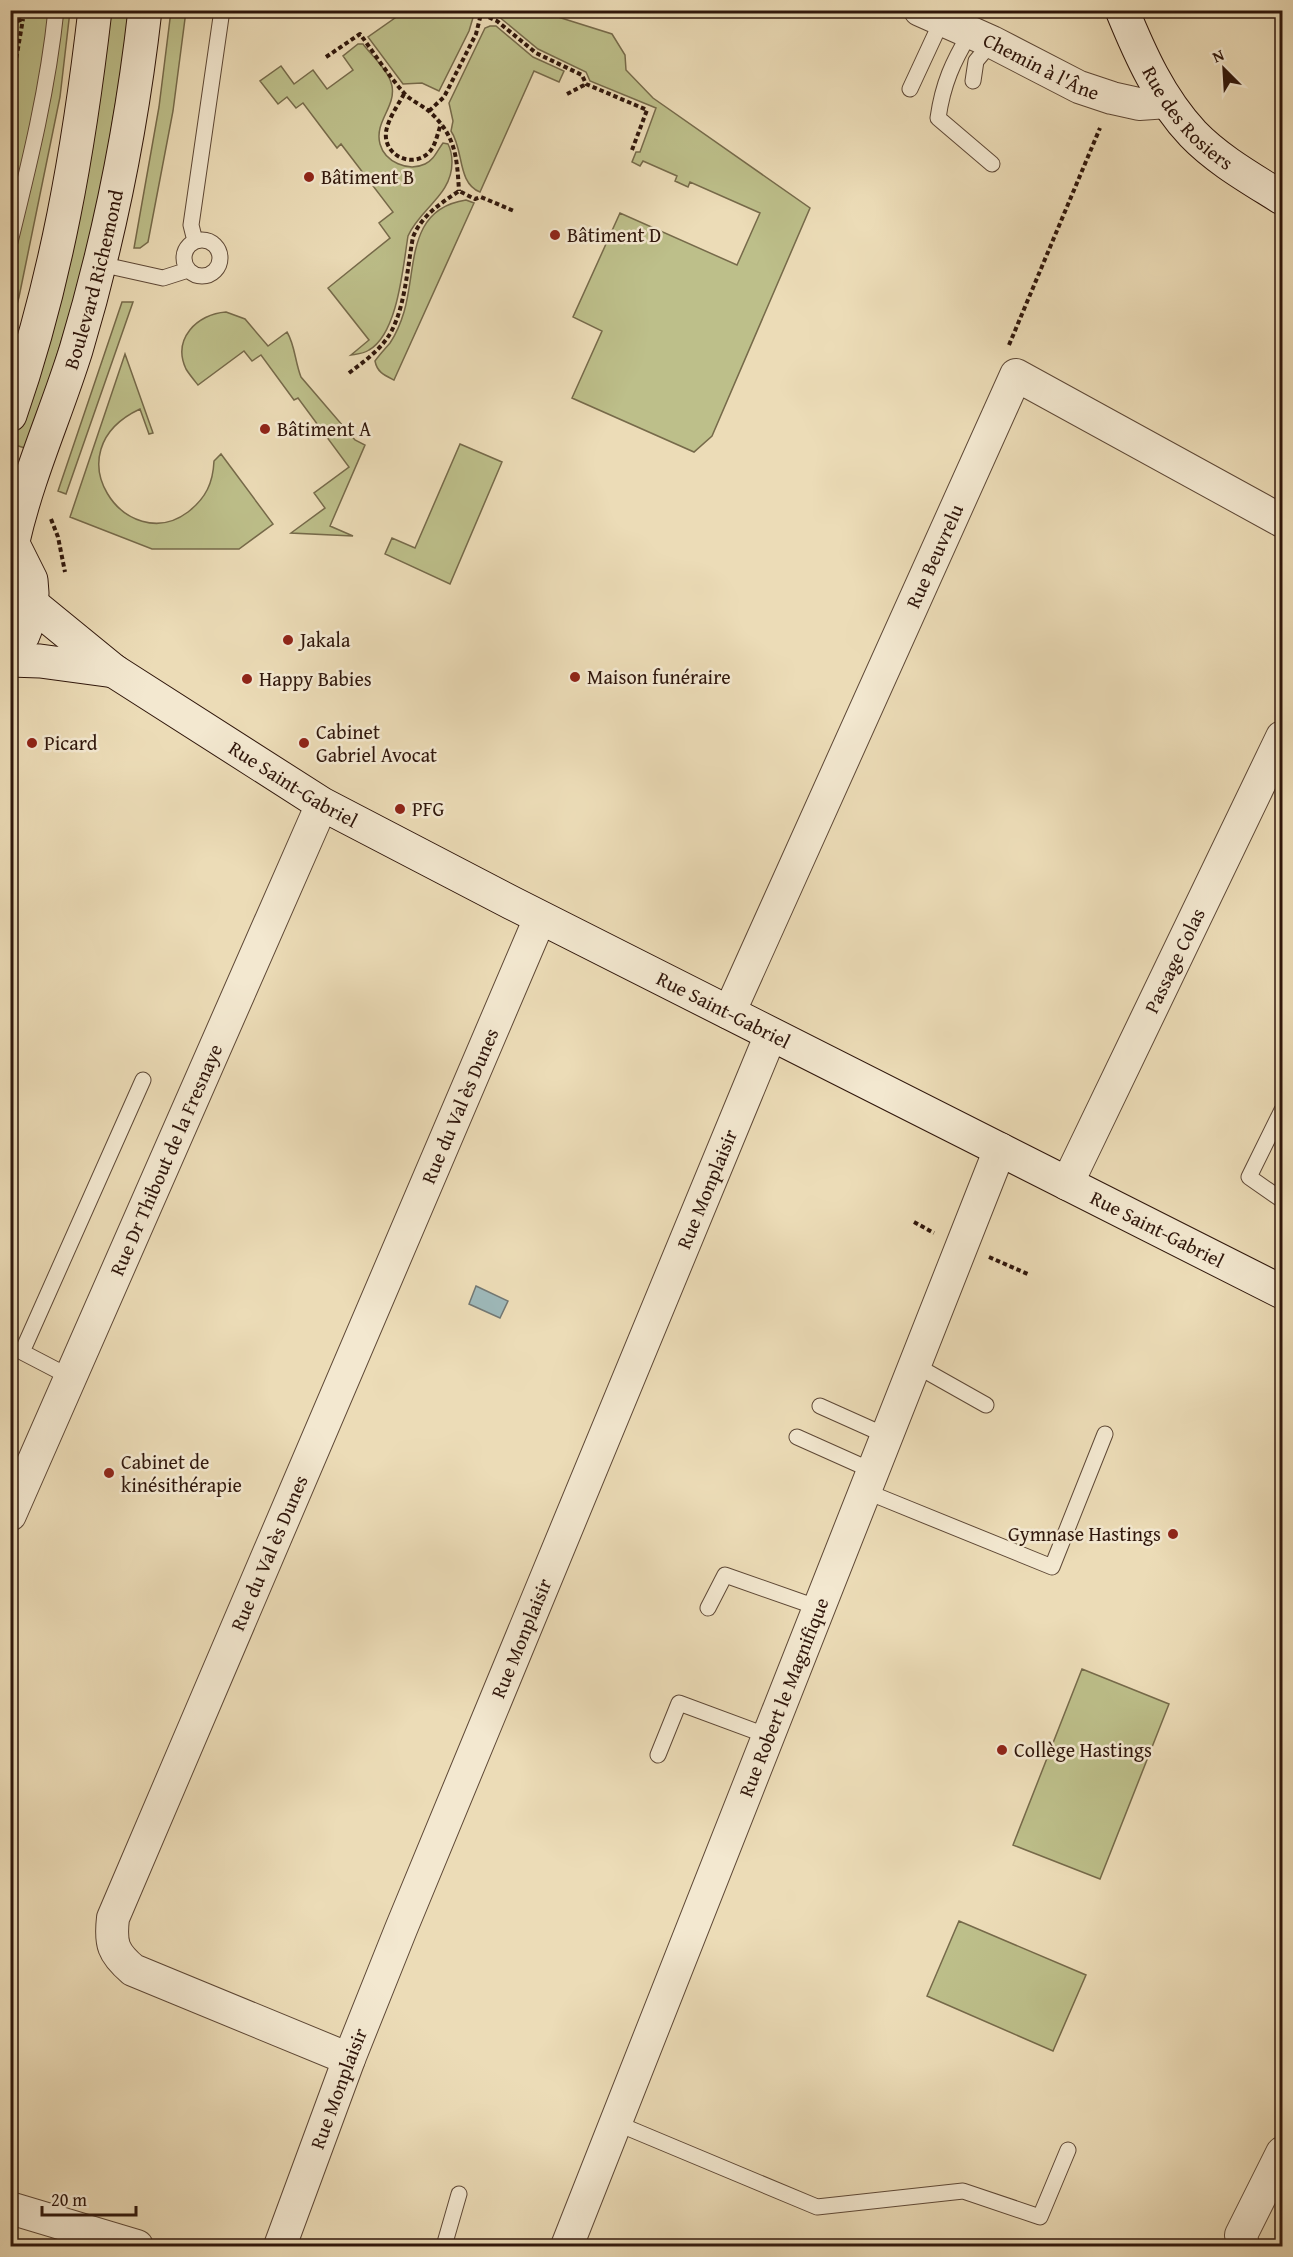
<svg xmlns="http://www.w3.org/2000/svg" width="1293" height="2257" viewBox="0 0 1293 2257" font-family="'Gentium Book Plus',serif">
	<style>
		.green { fill: #bdbf8a; stroke: #766a4a; stroke-width: 1.5 }
		.water { fill: #9eb9ba; stroke: #727874; stroke-width: 1.5 }
		.lines { fill: none; stroke-linecap: round; stroke-linejoin: round }
		.lane-casing { stroke: #5e4836; stroke-width: 17 }
		.street-casing { stroke: #5e4836; stroke-width: 34 }
		.secondary-casing { stroke: #2f160b; stroke-width: 35 }
		.path { stroke: #2f160b; stroke-width: 4; stroke-dasharray: 4.5 3; stroke-linecap: butt }
		.lane { stroke: #f3e8d0; stroke-width: 15 }
		.street { stroke: #f3e8d0; stroke-width: 32 }
		.secondary { stroke: #f3e8d0; stroke-width: 33 }
		.poi-dot { fill: #8f2418; stroke: #f3e8d0; stroke-width: 2 }
		.labels { text-anchor: middle; stroke-width: 5; stroke-linejoin: round; paint-order: stroke }
		.street-label { font-size: 20px; fill: #2f160b; stroke: #f3e8d0 }
		.poi-label { font-size: 20px; fill: #2f160b; stroke: #f3e8d0; text-anchor: start }
	</style>
	<rect width="100%" height="100%" fill="#ecdcb7"/>
	<filter id="stains"><feTurbulence type="fractalNoise" baseFrequency=".00333" numOctaves="4"/><feColorMatrix values="0 0 0 0 .2 0 0 0 0 .09 0 0 0 0 .02 0 0 0 .5 -.17"/></filter>
	<radialGradient id="worn" r=".72"><stop offset=".6" stop-color="#630" stop-opacity="0"/><stop offset="1" stop-color="#630" stop-opacity=".3"/></radialGradient>
	<path class="green" d="M 11,11 L 70,11 L 60,97 L 19,297 L 11,326 Z
		M 105,11 L 131,11 L 93,239 L 28,449 L 12,444 L 48,332 Z
		M 171,11 L 186,11 L 173,111 L 148,242 L 140,248 L 134,248 L 159,107 Z
		M 405,11 L 475,11 L 469,31 L 439,91 L 422,83 L 403,84 L 368,37 Z
		M 492,11 L 539,11 L 612,34 L 625,55 L 626,70 L 653,98 L 810,208 L 712,436 L 694,452 L 572,398 L 602,331 L 573,317 L 620,213 L 737,265 L 760,213 L 690,182 L 688,187 L 675,181 L 677,176 L 643,161 L 640,166 L 632,162 L 636,152 L 640,152 L 656,108 L 590,81 L 586,72 L 538,49 Z
		M 490,26 L 496,26 L 533,57 L 564,71 L 559,82 L 534,71 L 480,192 C 457,183 464,150 451,131 L 453,121 L 449,103 L 485,28 Z
		M 358,44 L 363,44 C 372,56 389,71 392,86 C 396,107 374,122 380,144 C 385,162 408,172 425,164 C 434,160 437,151 443,143 L 448,144 C 451,150 452,156 452,162 C 452,196 420,208 408,236 C 403,266 398,334 369,350 C 363,354 357,354 351,355 L 369,340 L 328,288 L 390,238 L 379,223 L 393,212 L 341,144 L 337,148 L 303,103 L 296,108 L 287,97 L 278,104 L 260,81 L 281,66 L 294,84 L 313,70 L 327,89 L 353,70 L 343,56 Z
		M 466,200 L 474,203 L 394,380 C 384,375 377,372 375,361 C 380,354 385,349 390,343 C 396,334 401,322 404,312 C 417,268 406,209 466,200 Z
		M 122,302 L 133,302 L 66,494 L 58,491 Z
		M 226,312 L 245,319 L 268,346 L 287,332 C 295,345 295,362 301,377 L 355,440 L 365,445 L 330,526 L 353,536 L 291,533 L 325,508 L 314,493 L 349,467 L 298,398 L 294,400 L 261,355 L 252,361 L 244,351 L 198,385 C 194,380 189,374 186,369 C 172,339 197,314 226,312 Z
		M 125,354 L 153,433 L 149,434 L 140,409 C 50,451 127,558 188,512 C 206,498 213,483 214,461 L 221,454 L 273,524 L 239,549 L 152,549 L 70,517 Z
		M 460,444 L 502,462 L 450,584 L 385,554 L 392,538 L 415,548 Z
		M 1082,1669 L 1169,1704 L 1100,1879 L 1013,1845 Z
		M 959,1921 L 1086,1975 L 1053,2051 L 927,1996 Z"/>
	<path class="water" d="M 476,1286 L 508,1301 L 500,1318 L 469,1304 Z"/>
	<g class="lines">
		<defs>
			<path id="lane" d="M 970,33 C 953,62 943,83 938,118 L 992,164
				M 973,81 L 976,61 L 992,42
				M 910,89 L 942,20
				M184 258a18 18 0 1 1 36 0a18 18 0 1 1-36 0Z
				M 195,241 L 191,225 L 222,10
				M 10,242 C 29,165 48,89 56,10
				M 100,264 L 163,278 L 188,270
				M 1282,1110 L 1249,1177 L 1282,1200
				M 915,1365 L 986,1405
				M 72,1378 L 22,1352 L 143,1080
				M 820,1406 L 887,1436
				M 797,1437 L 873,1471
				M 865,1491 L 1052,1567 L 1105,1434
				M 708,1608 L 725,1575 L 819,1608
				M 658,1755 L 679,1703 L 768,1736
				M 616,2123 L 817,2207 L 963,2191 L 1040,2217 L 1068,2150
				M 444,2246 L 459,2194"/>
			<g id="street">
				<path id="s1" d="M 920,10 L 992,42 L 1079,87 L 1112,98 L 1139,104 L 1168,102"/>
				<path id="s2" d="M 729,1013 L 1016,375 L 1282,521"/>
				<path id="s3" d="M 1067,1184 L 1282,737"/>
				<path id="s4" d="M 10,1515 L 322,804"/>
				<path id="s5" d="M 349,2059 L 133,1970 C 113,1953 110,1944 113,1918 L 540,918"/>
				<path d="M 10,2208 L 137,2246"/>
				<path id="s6" d="M 280,2246 L 349,2059 L 401,1929 L 771,1034"/>
				<path id="s7" d="M 567,2246 L 1000,1149"/>
				<path d="M 1243,2246 L 1241,2235 L 1282,2153"/>
			</g>
			<g id="secondary">
				<path id="s8" d="M 1122,10 C 1140,54 1160,99 1193,134 C 1218,160 1252,179 1282,198"/>
				<path d="M 10,415 C 56,283 79,149 95,10"/>
				<path d="M 10,538 L 31,580 L 32,593 L 29,620 L 23,635 L 10,654"/>
				<path id="s9" d="M 13,541 C 28,475 56,414 76,350 C 109,240 132,125 145,10"/>
				<path id="s10" d="M 32,604 L 114,671 L 322,804 L 512,903 L 1282,1292"/>
				<path d="M 10,660 L 40,661 L 114,671"/>
			</g>
		</defs>
		<use href="#lane" class="lane-casing"/>
		<use href="#street" class="street-casing"/>
		<use href="#secondary" class="secondary-casing"/>
		<path class="path" d="M 482,14 L 497,21 L 536,53 L 582,75 L 586,84 L 647,110 L 632,150
			M 10,24 L 23,19
			M 326,57 L 360,34 C 374,53 388,75 404,93 C 411,101 422,105 430,112 C 456,136 457,158 459,191
			M 404,94 C 398,105 388,119 386,132 C 383,157 416,170 431,150 C 436,143 438,132 441,124
			M 567,94 L 586,84
			M 10,95 L 23,19
			M 429,111 L 444,97 L 476,34 L 482,10
			M 1009,345 L 1100,128
			M 349,373 C 362,363 375,354 385,341 C 405,316 407,268 413,237 C 422,215 440,204 459,191 L 475,199 L 481,197 L 514,211
			M 51,519 L 58,537 L 65,572
			M 914,1222 L 934,1233
			M 989,1257 L 1030,1275"/>
		<use href="#lane" class="lane"/>
		<use href="#street" class="street"/>
		<use href="#secondary" class="secondary"/>
	</g>
	<g class="poi-dot">
		<circle cx="309" cy="177" r="6"/>
		<circle cx="555" cy="235" r="6"/>
		<circle cx="265" cy="429" r="6"/>
		<circle cx="288" cy="640" r="6"/>
		<circle cx="575" cy="677" r="6"/>
		<circle cx="247" cy="679" r="6"/>
		<circle cx="32" cy="743" r="6"/>
		<circle cx="304" cy="743" r="6"/>
		<circle cx="400" cy="809" r="6"/>
		<circle cx="109" cy="1473" r="6"/>
		<circle cx="1173" cy="1534" r="6"/>
		<circle cx="1002" cy="1750" r="6"/>
	</g>
	<g class="labels">
		<g class="street-label">
			<text dy="7" stroke="none"><textPath href="#s1" startOffset="134">Chemin à l'Âne</textPath></text>
			<text dy="7" stroke="none"><textPath href="#s8" startOffset="128">Rue des Rosiers</textPath></text>
			<text dy="7" stroke="none"><textPath href="#s9" startOffset="274">Boulevard Richemond</textPath></text>
			<text dy="7" stroke="none"><textPath href="#s2" startOffset="501">Rue Beuvrelu</textPath></text>
			<text dy="7" stroke="none"><textPath href="#s10" startOffset="318">Rue Saint-Gabriel</textPath></text>
			<text dy="7" stroke="none"><textPath href="#s3" startOffset="248">Passage Colas</textPath></text>
			<text dy="7" stroke="none"><textPath href="#s10" startOffset="804">Rue Saint-Gabriel</textPath></text>
			<text dy="7" stroke="none"><textPath href="#s5" startOffset="1176">Rue du Val ès Dunes</textPath></text>
			<text dy="7" stroke="none"><textPath href="#s4" startOffset="388">Rue Dr Thibout de la Fresnaye</textPath></text>
			<text dy="7" stroke="none"><textPath href="#s6" startOffset="1140">Rue Monplaisir</textPath></text>
			<text dy="7" stroke="none"><textPath href="#s10" startOffset="1290">Rue Saint-Gabriel</textPath></text>
			<text dy="7" stroke="none"><textPath href="#s5" startOffset="690">Rue du Val ès Dunes</textPath></text>
			<text dy="7" stroke="none"><textPath href="#s6" startOffset="654">Rue Monplaisir</textPath></text>
			<text dy="7" stroke="none"><textPath href="#s7" startOffset="590">Rue Robert le Magnifique</textPath></text>
			<text dy="7" stroke="none"><textPath href="#s6" startOffset="168">Rue Monplaisir</textPath></text>
		</g>
		<g class="poi-label">
			<text x="321" y="184">Bâtiment B</text>
			<text x="567" y="242">Bâtiment D</text>
			<text x="277" y="436">Bâtiment A</text>
			<text x="300" y="647">Jakala</text>
			<text x="587" y="684">Maison funéraire</text>
			<text x="259" y="686">Happy Babies</text>
			<text x="316" y="739">Cabinet<tspan x="316" dy="23">Gabriel Avocat</tspan></text>
			<text x="44" y="750">Picard</text>
			<text x="412" y="816">PFG</text>
			<text x="121" y="1469">Cabinet de<tspan x="121" dy="23">kinésithérapie</tspan></text>
			<text x="1161" y="1541" text-anchor="end">Gymnase Hastings</text>
			<text x="1014" y="1757">Collège Hastings</text>
		</g>
	</g>
	<rect width="1293" height="2257" fill="none" stroke="#ecdcb7" stroke-width="36"/>
	<rect x="12" y="12" width="1269" height="2233" fill="none" stroke="#2f160b" stroke-width="3"/>
	<rect x="18" y="18" width="1257" height="2221" fill="none" stroke="#2f160b" stroke-width="1.5"/>
	<g transform="translate(1224 69) rotate(336)" stroke="#f3e8d0" stroke-width="4.5" paint-order="stroke">
	<path d="M0-4.5L10 22L0 15L-10 22Z" fill="#2f160b"/>
	<text y="-9" font-size="16" font-weight="bold" text-anchor="middle" fill="#2f160b">N</text>
	</g>
	<path d="M42 2206v9h94v-9" fill="none" stroke="#2f160b" stroke-width="3"/>
	<text x="51" y="2206" font-size="18" fill="#2f160b" stroke="#f3e8d0" stroke-width="4.5" paint-order="stroke">20 m</text>
	<rect width="100%" height="100%" filter="url(#stains)"/>
	<rect width="100%" height="100%" fill="url(#worn)"/>
</svg>
